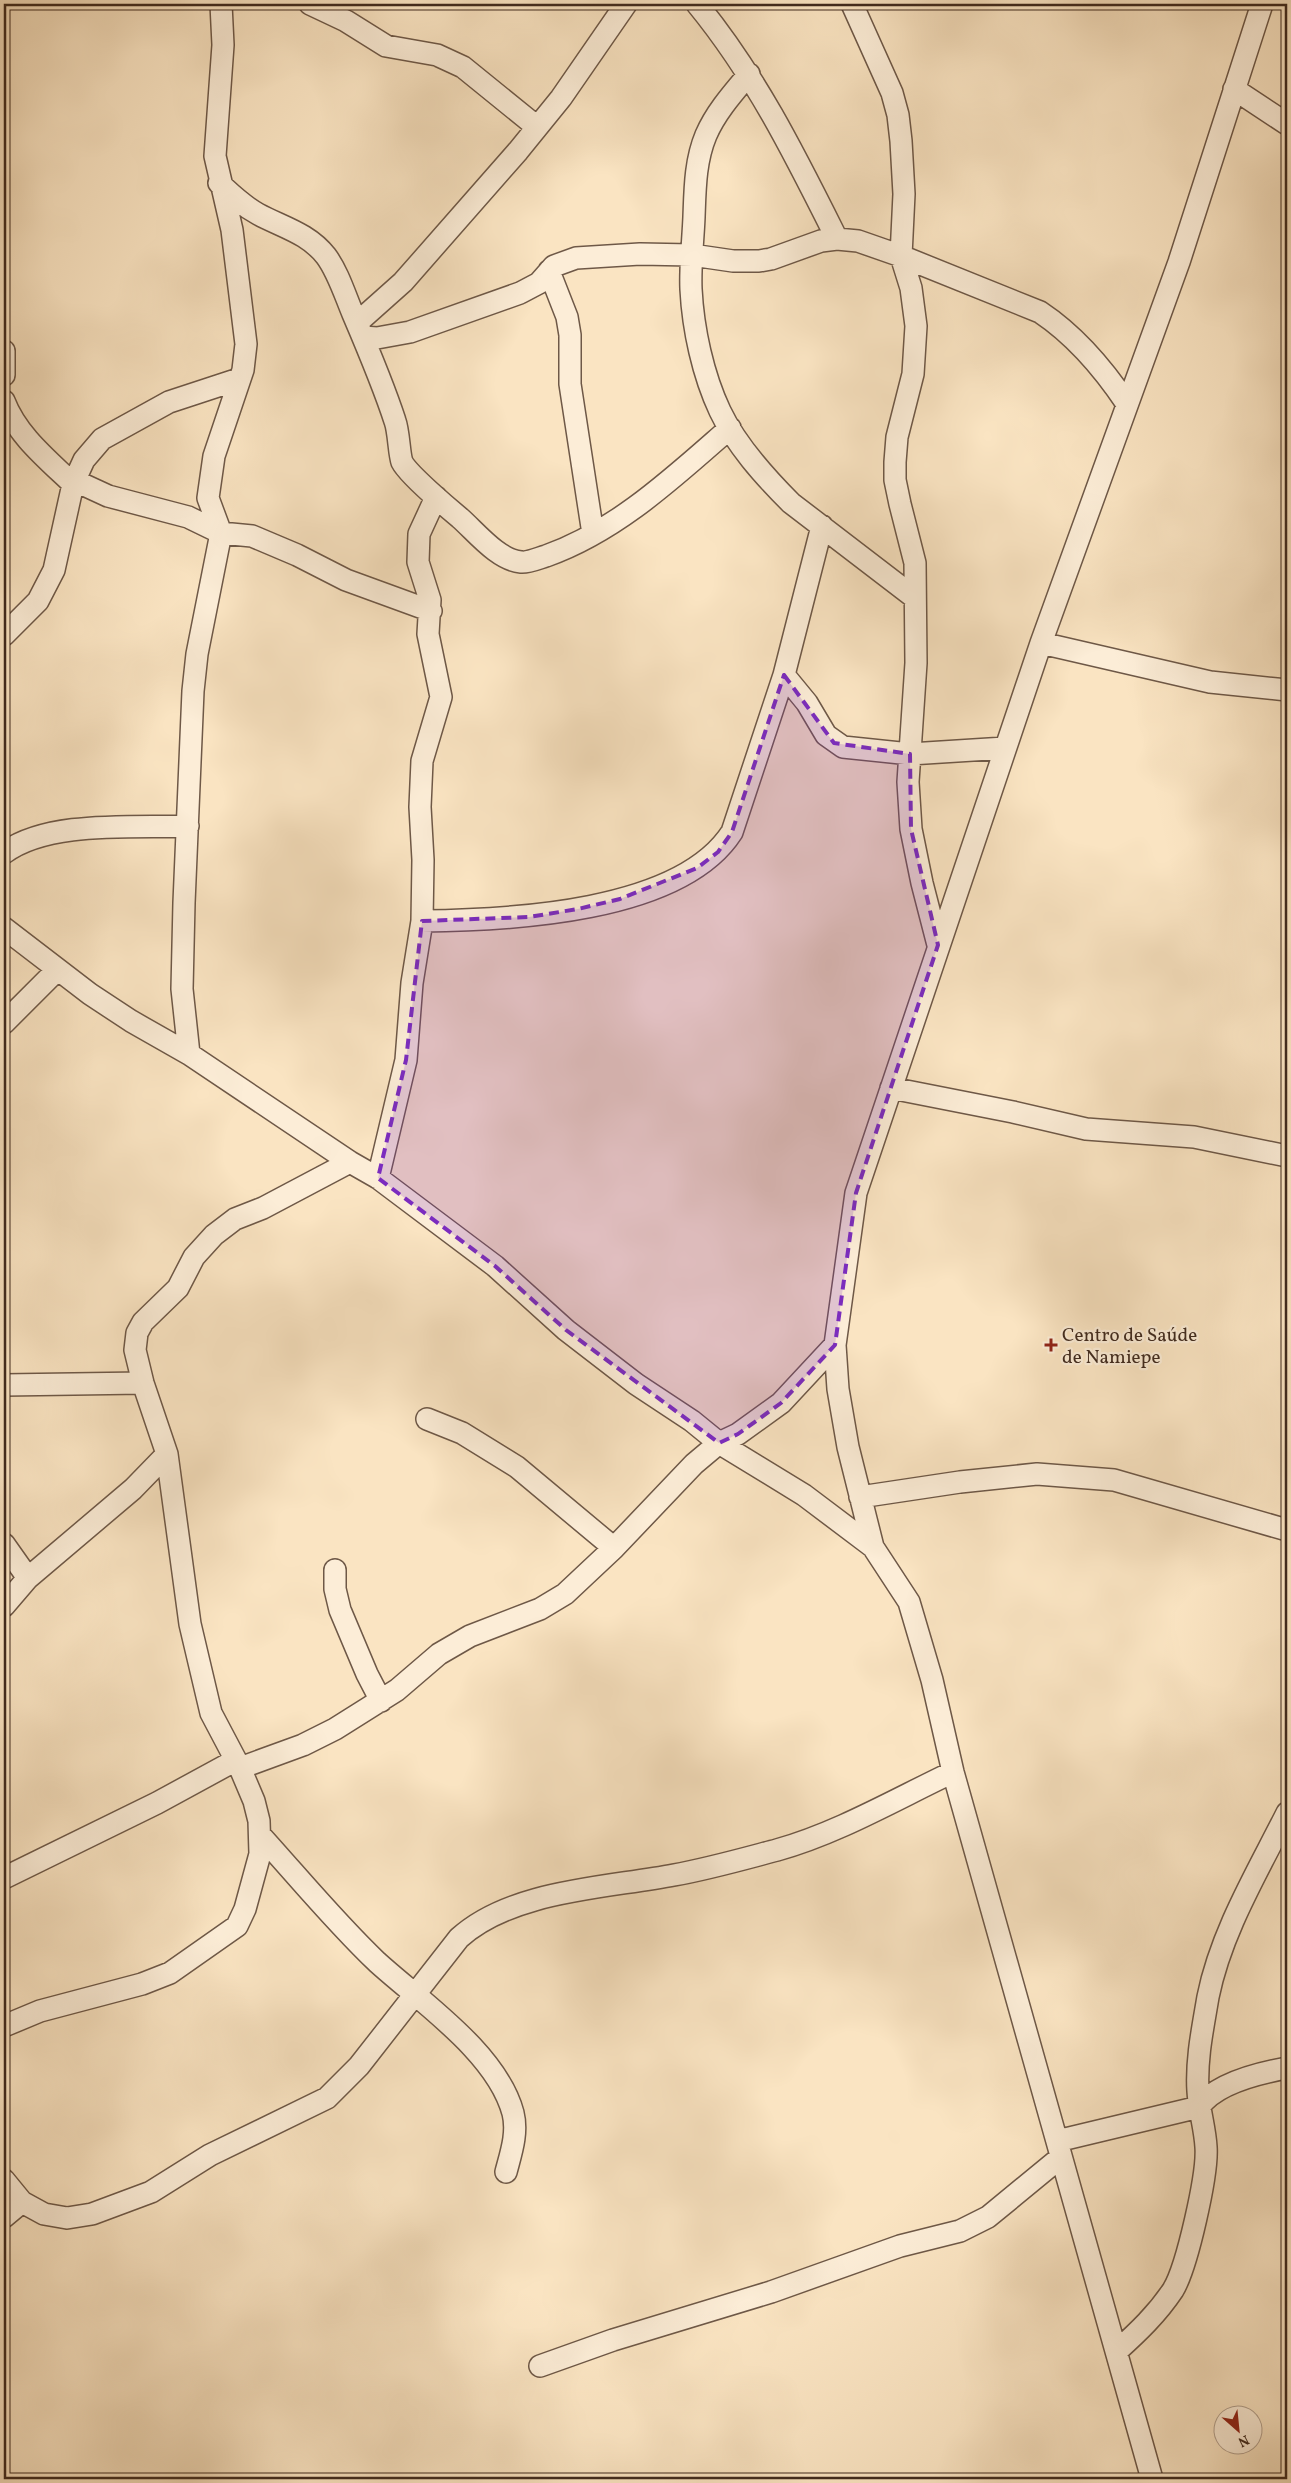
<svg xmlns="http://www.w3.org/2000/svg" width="1291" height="2483" font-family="Vollkorn,serif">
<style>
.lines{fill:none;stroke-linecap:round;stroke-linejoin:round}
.minor-casing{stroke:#6e5847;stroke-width:24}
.minor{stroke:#fcedd7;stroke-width:21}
.marked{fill:#7b2cbf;fill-opacity:0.2;stroke:#7b2cbf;stroke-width:4;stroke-dasharray:10 6;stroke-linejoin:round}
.poi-dot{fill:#8f2418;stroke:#fcedd7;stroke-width:2}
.labels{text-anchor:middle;stroke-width:4.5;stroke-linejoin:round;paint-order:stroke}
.poi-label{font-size:19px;fill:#402a1e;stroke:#fcedd7;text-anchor:start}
</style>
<rect width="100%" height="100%" fill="#fae4c2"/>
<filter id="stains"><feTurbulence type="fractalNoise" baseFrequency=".004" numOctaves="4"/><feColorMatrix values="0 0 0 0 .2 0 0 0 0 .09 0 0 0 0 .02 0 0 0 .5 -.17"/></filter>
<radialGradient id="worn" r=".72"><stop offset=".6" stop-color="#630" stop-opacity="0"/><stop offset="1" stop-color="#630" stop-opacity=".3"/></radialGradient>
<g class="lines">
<!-- minor casing -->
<g class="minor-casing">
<path id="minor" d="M 310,4 L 346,21 L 386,46 L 437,55 L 463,67 L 537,127
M 697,4 C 756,76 795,155 837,239
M 852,4 L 892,93 L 898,115 L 901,141 L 904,194 L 901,256 L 911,288 L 916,326 L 913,374 L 897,437 L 895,462 L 895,480 L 900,504 L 915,563 L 916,663 L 908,782 L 911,829 L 922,883 L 938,945
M 749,74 C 733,93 716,112 706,135 C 695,161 695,190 694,217 C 693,241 690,266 691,289 C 693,329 703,375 720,411 C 736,445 764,476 791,503 L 915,598
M 1234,89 L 1287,124
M 219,183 C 232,195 243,206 258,214 C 282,227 308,233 326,256 C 338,272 345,295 353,314 C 368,349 383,384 395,421 C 399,432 399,454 402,462 C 408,474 448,508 460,518 C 476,532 498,560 521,562 C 528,563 539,558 546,556 C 617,531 675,476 730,428
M 549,271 L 567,317 L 570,335 L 570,384 L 593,534
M 357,323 L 403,282 L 518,151 L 561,98 L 626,4
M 363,337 L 377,338 L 410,332 L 520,293 L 539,283 L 554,266 L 576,258 L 640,254 L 692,255 L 733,261 L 759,261 L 771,259 L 821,241 L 837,239 L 858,241 L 901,256 L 1040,312 C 1076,336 1103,368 1127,404
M 4,351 L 4,375
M 4,401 C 17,435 47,459 73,484 L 82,484 L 108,496 L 188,517 L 221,533 L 252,536 L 297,555 L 346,580 L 431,611
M 4,635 L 38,601 L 54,570 L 73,484 L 84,460 L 102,439 L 169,402 L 239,379
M 1041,643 L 1210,682 L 1287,690
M 784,675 L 807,703 L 826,735 L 843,747 L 910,754 L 1005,748
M 4,853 C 48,820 134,828 188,826
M 422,921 C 509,920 680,913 732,832 L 784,675 L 822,526
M 4,928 L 90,994 L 131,1021 L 189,1054 L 350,1162 L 378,1178 L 495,1266 L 566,1330 L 636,1384 L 692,1421 L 719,1443 L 804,1495 L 873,1547
M 4,1023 L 57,970
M 189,1054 L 182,989 L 184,903 L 193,691 L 197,654 L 221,533 L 208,498 L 214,456 L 243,370 L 246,344 L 232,230 L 215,156 L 223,45 L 221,4
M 891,1088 L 1013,1112 L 1086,1129 L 1194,1137 L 1287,1156
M 378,1178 L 406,1060 L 412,983 L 422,921 L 423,860 L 420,807 L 422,761 L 441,697 L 428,634 L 430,600 L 418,562 L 419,534 L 436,497
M 4,1385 L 143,1383
M 427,1419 L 462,1433 L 517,1467 L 614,1548
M 860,1497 L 960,1482 L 1037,1474 L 1114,1480 L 1287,1530
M 4,1544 L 28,1578
M 335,1570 L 335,1589 L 340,1610 L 367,1674 L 381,1701
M 4,1606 L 28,1578 L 133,1489 L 167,1454
M 240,1768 L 303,1745 L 335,1729 L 397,1690 L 439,1654 L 470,1636 L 540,1609 L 565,1594 L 614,1548 L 694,1464 L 719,1443 L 738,1434 L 781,1403 L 835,1345
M 261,1836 C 299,1878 336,1923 377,1962 C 421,2002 497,2053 513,2113 C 518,2133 511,2153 506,2172
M 4,1878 L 157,1803 L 236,1760
M 4,2026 L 40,2011 L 142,1984 L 170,1973 L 237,1926 L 245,1909 L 260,1854 L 259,1821 L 254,1801 L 240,1768 L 211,1713 L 190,1624 L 167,1454 L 143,1383 L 135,1350 L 137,1333 L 143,1322 L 178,1288 L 194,1257 L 214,1235 L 235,1219 L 263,1208 L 350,1162
M 1057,2141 L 1199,2107 C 1216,2083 1259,2073 1287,2068
M 4,2180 L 22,2202 L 44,2214 L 67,2218 L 92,2214 L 151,2192 L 210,2155 L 327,2098 L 359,2066 L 459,1938 C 512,1890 607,1888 674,1875 C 708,1869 743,1859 777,1850 C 838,1833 896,1799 953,1772
M 4,2217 L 22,2202
M 1117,2351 C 1138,2332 1157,2314 1173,2290 C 1187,2267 1208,2174 1206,2147 C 1205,2128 1199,2110 1198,2091 C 1196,2059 1203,2027 1208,1997 C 1221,1932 1258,1871 1287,1813
M 540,2366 L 613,2340 L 771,2292 L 900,2246 L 960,2231 L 988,2217 L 1061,2157
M 1152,2479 L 953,1772 L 932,1680 L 909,1602 L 873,1547 L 848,1447 L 838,1389 L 835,1345 L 856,1193 L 1041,643 L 1179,262 L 1262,4"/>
</g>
<!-- minor -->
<use href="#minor" class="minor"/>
</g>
<!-- marked area -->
<path class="marked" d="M 784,675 L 834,743 L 910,754 L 911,829 L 938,945 L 856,1193 L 835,1345 L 781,1403 L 738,1434 L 719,1443 L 566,1330 L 495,1266 L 378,1178 L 406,1060 L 422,921 L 529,917 L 578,909 L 620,899 L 697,868 L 718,852 L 732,832 Z"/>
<!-- markers -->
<path class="poi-dot" d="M1048.5 1337.5h5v5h5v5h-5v5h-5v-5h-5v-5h5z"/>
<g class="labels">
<!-- poi labels -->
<g class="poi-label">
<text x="1062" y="1341">Centro de Saúde<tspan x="1062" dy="22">de Namiepe</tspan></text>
</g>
</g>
<!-- margin -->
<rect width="1291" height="2483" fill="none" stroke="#fae4c2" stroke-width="20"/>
<rect x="5" y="5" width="1281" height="2473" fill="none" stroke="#402a1e" stroke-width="2.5"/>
<rect x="10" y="10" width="1271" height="2463" fill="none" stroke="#402a1e"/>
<!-- north arrow -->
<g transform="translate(1238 2430) rotate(153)"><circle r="24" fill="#fcedd7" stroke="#b19f8d"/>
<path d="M0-4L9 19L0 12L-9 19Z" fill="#8f2418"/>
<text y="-8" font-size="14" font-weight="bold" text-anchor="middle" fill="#402a1e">N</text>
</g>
<rect width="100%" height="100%" filter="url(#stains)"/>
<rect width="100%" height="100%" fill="url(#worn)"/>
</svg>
